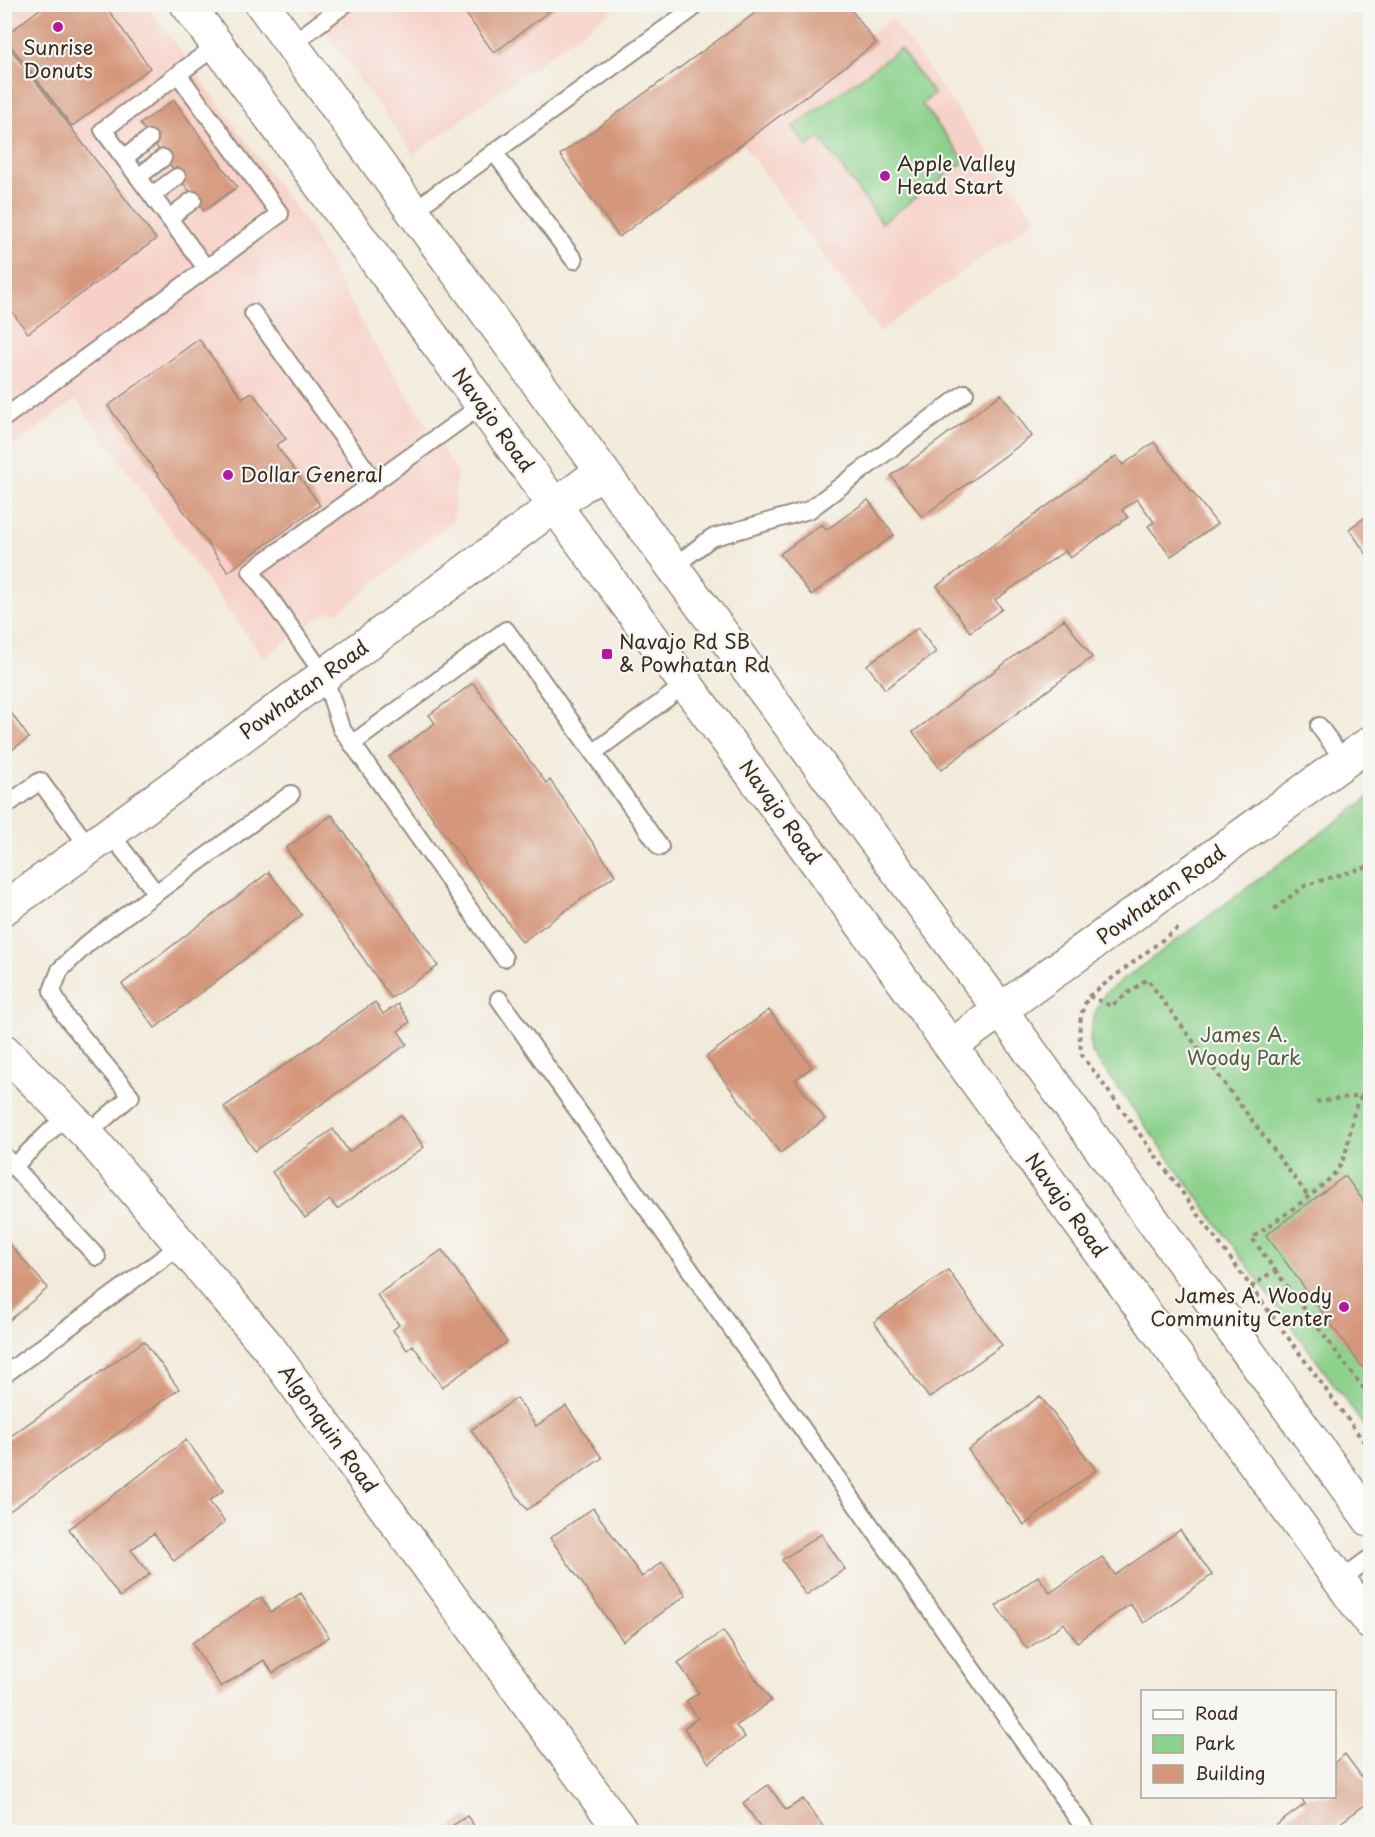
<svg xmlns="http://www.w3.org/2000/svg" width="1375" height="1837" font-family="'Playpen Sans',sans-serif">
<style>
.built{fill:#f7d1c8}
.green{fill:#8cd18c;stroke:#647e55;stroke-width:1.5}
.building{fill:#d5977c}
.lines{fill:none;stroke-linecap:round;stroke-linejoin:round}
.service-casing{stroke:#978a7c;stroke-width:20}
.minor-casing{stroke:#978a7c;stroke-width:36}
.tertiary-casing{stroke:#978a7c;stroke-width:36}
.secondary-casing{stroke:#978a7c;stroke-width:36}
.path{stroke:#978a7c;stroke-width:4;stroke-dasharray:4.5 4.5;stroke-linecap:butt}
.service{stroke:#fff;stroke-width:16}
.minor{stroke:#fff;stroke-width:33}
.tertiary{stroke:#fff;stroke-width:33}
.secondary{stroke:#fff;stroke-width:33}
.poi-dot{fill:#b5179e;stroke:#f6f6f2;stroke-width:2}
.labels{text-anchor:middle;stroke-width:4.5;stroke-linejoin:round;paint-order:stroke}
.poi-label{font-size:20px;fill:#3b2a1e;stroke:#f6f6f2;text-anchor:start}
.street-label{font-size:20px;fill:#3b2a1e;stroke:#f6f6f2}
.park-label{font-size:20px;fill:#535c3f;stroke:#f6f6f2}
</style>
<rect width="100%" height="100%" fill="#f6f6f2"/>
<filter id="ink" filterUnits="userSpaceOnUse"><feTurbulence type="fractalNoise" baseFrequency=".0167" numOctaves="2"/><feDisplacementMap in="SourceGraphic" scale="12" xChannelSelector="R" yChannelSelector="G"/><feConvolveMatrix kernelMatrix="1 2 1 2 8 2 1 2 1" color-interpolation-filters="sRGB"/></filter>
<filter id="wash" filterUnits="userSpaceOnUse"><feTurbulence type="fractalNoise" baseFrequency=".008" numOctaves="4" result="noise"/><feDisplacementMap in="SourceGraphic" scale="24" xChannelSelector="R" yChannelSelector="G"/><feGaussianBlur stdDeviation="1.35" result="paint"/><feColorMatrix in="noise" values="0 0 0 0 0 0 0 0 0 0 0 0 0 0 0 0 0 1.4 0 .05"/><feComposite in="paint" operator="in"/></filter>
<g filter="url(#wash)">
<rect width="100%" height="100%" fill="#f3ebdb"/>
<!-- built -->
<path class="built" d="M 5,5 L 147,5 L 309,228 L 367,332 L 457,471 L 453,520 L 339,612 L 326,612 L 263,658 L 76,400 L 5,452 Z
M 305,5 L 619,5 L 414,154 Z
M 892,18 L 1036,219 L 879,332 L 734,132 Z"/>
<!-- green -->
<path class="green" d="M 900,49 L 934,94 L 922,104 L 965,161 L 882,223 L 820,138 L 807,147 L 793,127 Z
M 1370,797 L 1370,1434 L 1091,1051 C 1088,1027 1094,1013 1105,993 Z"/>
<g id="blocks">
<!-- building -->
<path class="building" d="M 46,4 L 104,4 L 150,68 L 72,126 L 4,37 Z
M 459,4 L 559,4 L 494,53 Z
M 754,4 L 847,4 L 876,43 L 619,237 L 560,155 L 759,10 Z
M 4,40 L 156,239 L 28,333 L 10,309 L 4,313 Z
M 174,100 L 237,187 L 204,211 L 140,124 Z
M 199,339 L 242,398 L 252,392 L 286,439 L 276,445 L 320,505 L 228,572 L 108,406 Z
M 1001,394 L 1032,436 L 922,517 L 891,476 Z
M 1154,442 L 1217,524 L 1171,556 L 1148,526 L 1154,522 L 1137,499 L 1122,510 L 1128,517 L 1070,558 L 1065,551 L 995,600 L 1002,609 L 970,632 L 937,586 L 1116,456 L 1123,465 Z
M 868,500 L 894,535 L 811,595 L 780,554 L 822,524 L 826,530 Z
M 1370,514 L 1370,559 L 1349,529 Z
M 1064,619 L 1092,657 L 941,770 L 913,732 Z
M 918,628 L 936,652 L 885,689 L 867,665 Z
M 473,683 L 546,783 L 550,780 L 615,875 L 522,942 L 389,757 L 435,723 L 429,715 Z
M 4,703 L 29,738 L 4,755 Z
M 332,815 L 438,966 L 391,998 L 286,848 Z
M 269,872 L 302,915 L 155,1028 L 122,984 Z
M 375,1002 L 383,1014 L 398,1004 L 410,1022 L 398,1031 L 407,1044 L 255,1151 L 224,1107 Z
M 769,1010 L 812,1067 L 795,1080 L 825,1119 L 780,1153 L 706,1057 Z
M 401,1115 L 424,1147 L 337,1209 L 330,1200 L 305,1218 L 272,1172 L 333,1129 L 349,1152 Z
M 1345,1176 L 1370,1210 L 1370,1378 L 1266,1235 Z
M 4,1238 L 48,1288 L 5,1324 L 4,1323 Z
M 442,1250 L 507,1342 L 442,1387 L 413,1345 L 407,1350 L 393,1330 L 399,1325 L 377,1295 Z
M 948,1270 L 1002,1345 L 929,1398 L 874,1322 Z
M 144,1341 L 179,1389 L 4,1515 L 4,1441 Z
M 1040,1396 L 1096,1470 L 1024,1525 L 968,1450 Z
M 517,1398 L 536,1426 L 566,1406 L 602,1458 L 527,1510 L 471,1430 Z
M 186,1440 L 224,1490 L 209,1501 L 225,1522 L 174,1561 L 154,1533 L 131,1550 L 150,1574 L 120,1597 L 69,1529 Z
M 593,1508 L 642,1577 L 662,1562 L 686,1595 L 623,1641 L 550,1538 Z
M 1180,1530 L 1212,1575 L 1144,1623 L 1130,1604 L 1077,1642 L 1064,1623 L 1027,1649 L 996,1606 L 1038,1576 L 1050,1593 L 1102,1557 L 1115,1575 Z
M 821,1534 L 845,1569 L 806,1595 L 782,1560 Z
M 301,1593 L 329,1637 L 273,1673 L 264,1660 L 221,1687 L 192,1643 L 261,1597 L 271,1612 Z
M 723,1631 L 771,1701 L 736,1726 L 745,1737 L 709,1763 L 684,1728 L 698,1718 L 686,1701 L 699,1693 L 678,1663 Z
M 1345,1754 L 1370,1788 L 1370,1801 L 1332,1829 L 1335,1832 L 1278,1832 L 1274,1827 L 1305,1804 L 1299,1796 L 1334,1796 L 1334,1763 Z
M 768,1785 L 786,1810 L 803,1799 L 827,1832 L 764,1832 L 743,1803 Z
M 467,1816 L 479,1832 L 443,1832 Z"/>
</g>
</g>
<g filter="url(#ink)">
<use href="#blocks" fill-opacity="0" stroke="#978a7c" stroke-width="1.5"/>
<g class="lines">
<!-- service casing -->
<g class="service-casing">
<path id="service" d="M 292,44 L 345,4
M 494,152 L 574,260
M 124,158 L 149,139
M 138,177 L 163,158
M 152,195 L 177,177
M 413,211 L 691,10
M 169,218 L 193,200
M 206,268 L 103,130 L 217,45
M 253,313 L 375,482
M 482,405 L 251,571 L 324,675 L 341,728 L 504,958
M 4,418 L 280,214 L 178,74
M 673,567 L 711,538 L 809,510 L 965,393
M 1319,726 L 1345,762
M 352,744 L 506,630 L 660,847
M 593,753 L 686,684
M 4,807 L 40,781 L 89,847
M 156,893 L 291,794
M 499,999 L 1087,1832
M 87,1134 L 131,1096 L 65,1016 L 52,991 L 60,970 L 88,943 L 156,893 L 110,833
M 4,1156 L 97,1257
M 14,1166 L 68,1114
M 4,1375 L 181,1245
M 1340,1580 L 1370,1558"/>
</g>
<!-- minor casing -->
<g class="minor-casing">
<path id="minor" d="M 4,908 L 110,833 L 602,471
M 4,1051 L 87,1134 L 269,1348 L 622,1832"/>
</g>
<!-- tertiary casing -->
<g class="tertiary-casing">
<path id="tertiary" d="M 951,1046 L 1370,743"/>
</g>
<!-- secondary casing -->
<g class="secondary-casing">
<path id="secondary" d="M 187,4 L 429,332 L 555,506 L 818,864 L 1370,1622
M 262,4 L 602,471 L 1001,1011 L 1370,1520"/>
</g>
<!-- path -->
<path class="path" d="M 1274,909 L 1306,885 L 1370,866
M 1178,928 L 1089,996 C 1078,1015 1078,1035 1082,1055 L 1370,1450
M 1089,996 L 1111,1006 L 1147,979 L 1308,1196
M 1316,1102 L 1363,1095
M 1275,1270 L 1370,1397
M 1251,1287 L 1275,1270 L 1252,1238 C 1274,1221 1331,1186 1342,1162 C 1350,1144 1350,1122 1357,1103 L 1360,1098 L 1370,1094"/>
<!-- service -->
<use href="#service" class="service"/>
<!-- minor -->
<use href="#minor" class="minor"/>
<!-- tertiary -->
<use href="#tertiary" class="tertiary"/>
<!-- secondary -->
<use href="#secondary" class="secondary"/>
</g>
</g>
<!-- markers -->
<g class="poi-dot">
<circle cx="58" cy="27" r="6"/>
<circle cx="885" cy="176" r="6"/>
<circle cx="228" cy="475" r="6"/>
<rect x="601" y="648" width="12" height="12" rx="3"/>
<circle cx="1344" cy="1307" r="6"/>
</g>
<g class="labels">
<!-- poi labels -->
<g class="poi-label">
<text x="58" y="55" text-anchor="middle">Sunrise<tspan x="58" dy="23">Donuts</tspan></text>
<text x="897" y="171">Apple Valley<tspan x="897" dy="23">Head Start</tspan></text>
<text x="240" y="482">Dollar General</text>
<text x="619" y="649">Navajo Rd SB<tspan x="619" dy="23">&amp; Powhatan Rd</tspan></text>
<text x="1332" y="1303" text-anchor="end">James A. Woody<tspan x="1332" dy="23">Community Center</tspan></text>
</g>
<!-- street labels -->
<g class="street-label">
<text transform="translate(493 420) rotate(54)" y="7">Navajo Road</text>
<text transform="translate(304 690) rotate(-36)" y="7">Powhatan Road</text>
<text transform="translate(780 812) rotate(54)" y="7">Navajo Road</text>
<text transform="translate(1161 895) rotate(-36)" y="7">Powhatan Road</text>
<text transform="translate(1066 1205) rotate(54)" y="7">Navajo Road</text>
<text transform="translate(328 1429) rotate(54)" y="7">Algonquin Road</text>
</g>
<!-- park labels -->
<g class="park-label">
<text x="1244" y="1042">James A.<tspan x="1244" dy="23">Woody Park</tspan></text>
</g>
</g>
<!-- margin -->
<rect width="1375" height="1837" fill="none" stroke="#f6f6f2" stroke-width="24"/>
<!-- legend -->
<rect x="1141" y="1690" width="195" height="108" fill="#f6f6f2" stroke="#aba49d" stroke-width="1.5"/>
<rect x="1153" y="1710" width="30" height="9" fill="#ffffff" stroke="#aba49d" stroke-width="1.5"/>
<text x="1195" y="1720" font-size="18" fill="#3b2a1e">Road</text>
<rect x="1153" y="1735" width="30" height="18" fill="#8cd18c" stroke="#aba49d" stroke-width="1.5"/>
<text x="1195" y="1750" font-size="18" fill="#3b2a1e">Park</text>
<rect x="1153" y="1765" width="30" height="18" fill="#d5977c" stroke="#aba49d" stroke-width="1.5"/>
<text x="1195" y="1780" font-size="18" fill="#3b2a1e">Building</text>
</svg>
